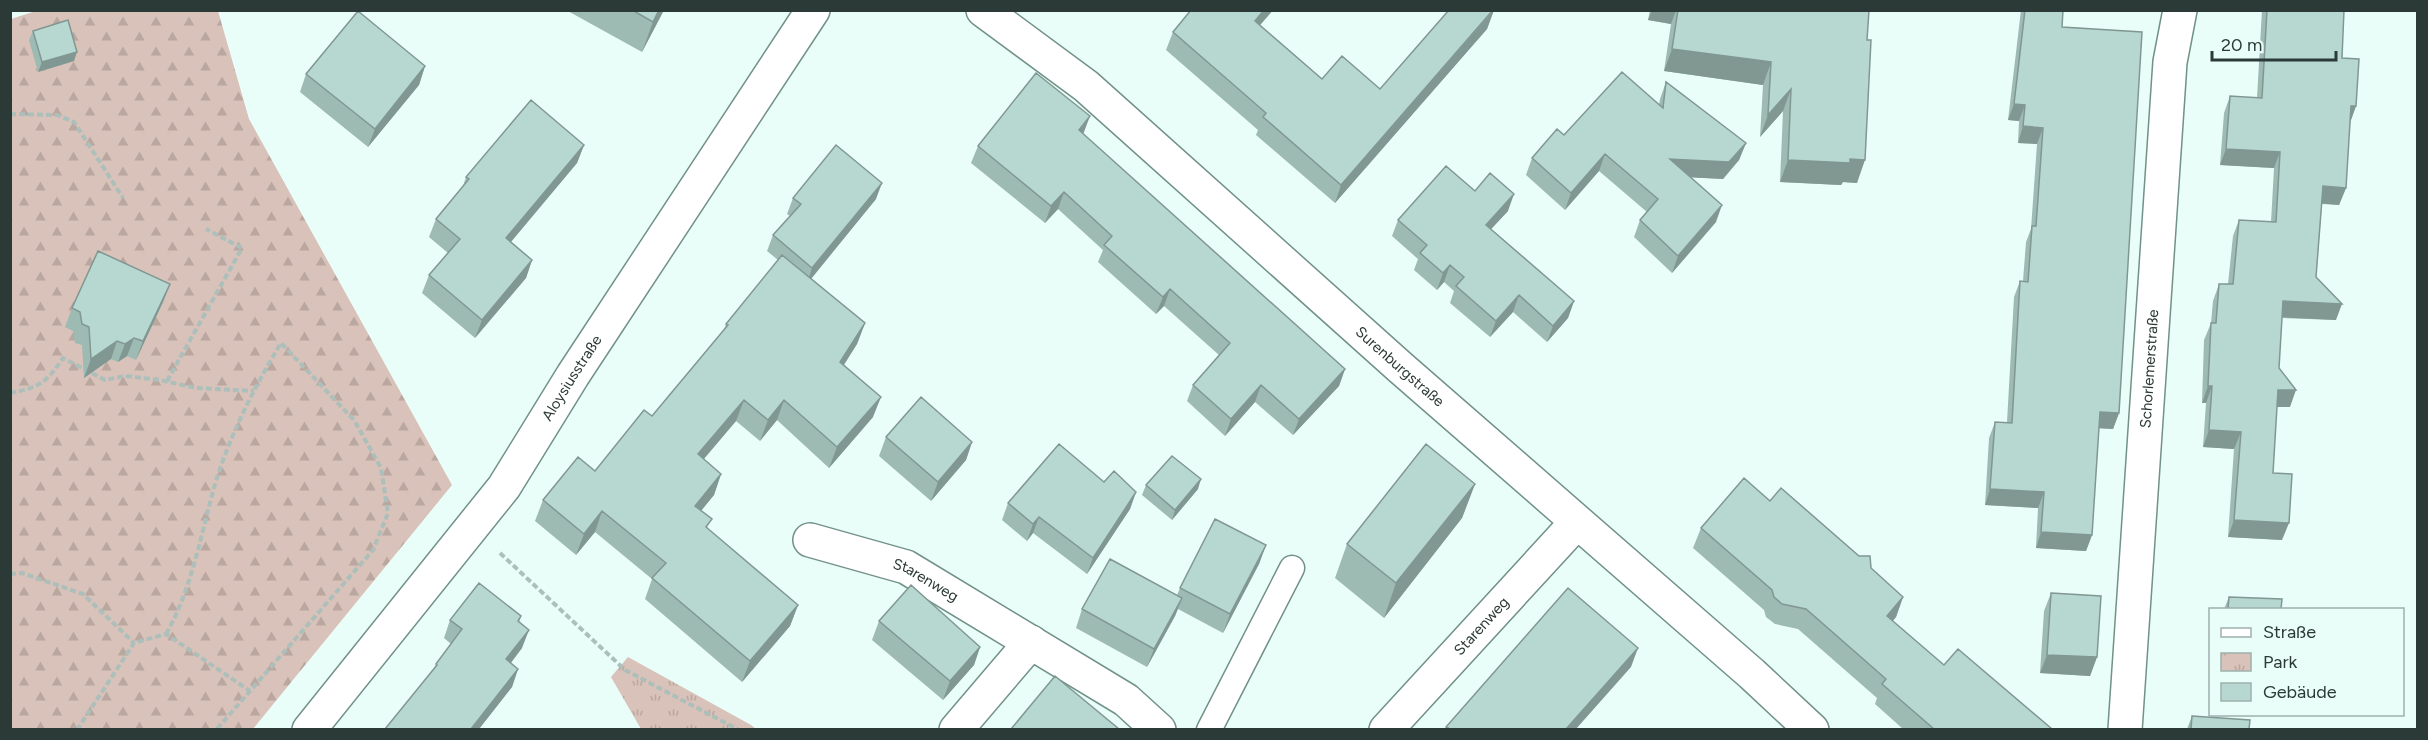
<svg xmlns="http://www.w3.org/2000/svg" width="2428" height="740" font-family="Figtree,sans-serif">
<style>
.forest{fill:url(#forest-firs)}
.park{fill:url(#park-tufts)}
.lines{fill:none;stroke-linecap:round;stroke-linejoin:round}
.service-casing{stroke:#719189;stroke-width:27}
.minor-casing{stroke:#719189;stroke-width:36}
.tertiary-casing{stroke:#719189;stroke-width:36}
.path{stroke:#adbfba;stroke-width:4;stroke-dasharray:6 3;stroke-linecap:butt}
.service{stroke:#fff;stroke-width:24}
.minor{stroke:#fff;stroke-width:33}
.tertiary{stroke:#fff;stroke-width:33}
.wall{fill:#9dbab3}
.shaded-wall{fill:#809792}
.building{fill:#b7d8d0;stroke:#809792;stroke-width:1.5}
.labels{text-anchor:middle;stroke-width:6;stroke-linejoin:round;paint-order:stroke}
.street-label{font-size:15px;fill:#2c3a37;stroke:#eafef9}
</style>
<defs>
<pattern id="forest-firs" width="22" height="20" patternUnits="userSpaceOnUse" patternTransform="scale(1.5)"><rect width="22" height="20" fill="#d8c2b9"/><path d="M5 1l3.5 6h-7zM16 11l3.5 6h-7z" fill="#baa7a0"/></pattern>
<pattern id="park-tufts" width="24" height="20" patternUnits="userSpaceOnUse" patternTransform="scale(1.5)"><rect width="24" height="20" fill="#d8c2b9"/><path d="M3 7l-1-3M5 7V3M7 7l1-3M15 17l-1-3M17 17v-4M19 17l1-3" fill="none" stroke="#baa7a0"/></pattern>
</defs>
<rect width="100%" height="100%" fill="#eafef9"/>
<!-- forest -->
<path class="forest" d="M 39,10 L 218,11 L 249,119 L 452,485 L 253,729 L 11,730 L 11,19 Z"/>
<!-- park -->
<path class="park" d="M 628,657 L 751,725 L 756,729 L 641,729 L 611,677 Z"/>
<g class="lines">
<!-- service casing -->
<g class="service-casing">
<path id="service" d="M 1209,730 L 1292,568"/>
</g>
<!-- minor casing -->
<g class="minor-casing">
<g id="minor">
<path id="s1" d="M 810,540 L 906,567 L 1126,700 L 1159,730"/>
<path id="s2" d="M 309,730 L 504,487 L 573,375 L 813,10"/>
<path d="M 956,730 L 1031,642"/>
<path id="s3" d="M 1386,730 L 1577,522"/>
<path id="s4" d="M 2125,730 L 2170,62 L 2180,10"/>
</g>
</g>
<!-- tertiary casing -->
<g class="tertiary-casing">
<g id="tertiary">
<path id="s5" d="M 983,10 L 1086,86 L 1401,368 L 1752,674 L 1812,730"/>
</g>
</g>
<!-- path -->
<path class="path" d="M 10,114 L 57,115 L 74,122 L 123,198
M 167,381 L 242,248 L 206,229
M 10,393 C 40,387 46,383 63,358 L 105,380 L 125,376 L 160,380 L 196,388 L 254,391
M 500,553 L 625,670 L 739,730
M 10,574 L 22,573 L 83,594 L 134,643
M 166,634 C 193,587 201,532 216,481 C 231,433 255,386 281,343 L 354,420 L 381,468 L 388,513 L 373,550 L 216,730
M 77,730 L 134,643 L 166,634 L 250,691"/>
<!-- service -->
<use href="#service" class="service"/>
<!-- minor -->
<use href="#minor" class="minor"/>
<!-- tertiary -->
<use href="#tertiary" class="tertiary"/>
</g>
<!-- wall -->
<path class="wall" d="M 566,10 L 664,10 L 642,52 Z
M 1191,10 L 1273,10 L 1260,25 L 1322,79 L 1380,89 L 1494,10 L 1487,29 L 1335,203 L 1256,135 L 1258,130 L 1166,50 L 1173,32 Z
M 1650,10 L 1869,10 L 1857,183 L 1843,182 L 1841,185 L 1780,182 L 1783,111 L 1760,137 L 1763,85 L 1664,71 L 1671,24 L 1648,20 Z
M 2021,10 L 2063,10 L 2062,27 L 2119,413 L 2113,429 L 2099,428 L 2092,535 L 2086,551 L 2036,548 L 2038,508 L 1985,505 L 1989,438 L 1995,422 L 2007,422 L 2014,297 L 2020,281 L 2023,281 L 2026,242 L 2031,229 L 2037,144 L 2018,143 L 2019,121 L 2008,120 Z
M 2262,10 L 2344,10 L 2342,58 L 2356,106 L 2350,122 L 2346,188 L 2339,205 L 2322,204 L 2316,277 L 2336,320 L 2282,318 L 2279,368 L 2290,407 L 2277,407 L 2273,473 L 2282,540 L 2228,537 L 2234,449 L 2203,447 L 2206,403 L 2202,403 L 2204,340 L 2211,323 L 2213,301 L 2219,284 L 2228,284 L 2233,236 L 2239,220 L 2271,222 L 2274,168 L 2220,165 L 2224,113 L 2230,96 L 2257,98 Z
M 33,31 L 74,61 L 38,72 L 29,40 Z
M 425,66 L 419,85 L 368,147 L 300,92 L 306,74 Z
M 1666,82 L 1746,143 L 1739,160 L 1723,179 L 1691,177 L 1716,222 L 1672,273 L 1634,237 L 1640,220 L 1647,212 L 1599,171 L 1565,210 L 1526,175 L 1532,158 L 1564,135 L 1659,105 L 1660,99 Z
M 1084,132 L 1083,134 L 1345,369 L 1339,386 L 1293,435 L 1255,402 L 1225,436 L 1187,401 L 1193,385 L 1219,355 L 1164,306 L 1156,314 L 1098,262 L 1103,250 L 1058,209 L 1045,223 L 971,163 L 978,146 Z
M 584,145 L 577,163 L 511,242 L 532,260 L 526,278 L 475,338 L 422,293 L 429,275 L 448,253 L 429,237 L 436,219 L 463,186 L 466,177 Z
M 1475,191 L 1508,211 L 1491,229 L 1574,301 L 1568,318 L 1547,342 L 1513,312 L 1490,337 L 1450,303 L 1454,291 L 1444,282 L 1437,290 L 1414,270 L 1418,259 L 1392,236 L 1398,220 Z
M 793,198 L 876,199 L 811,278 L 865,323 L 857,344 L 844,365 L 873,417 L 829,468 L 777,420 L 760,441 L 736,421 L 704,459 L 721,474 L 714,495 L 701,510 L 708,529 L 798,605 L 790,626 L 742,682 L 645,599 L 652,579 L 595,532 L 576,555 L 535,521 L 543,500 L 595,471 L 652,416 L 724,330 L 726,324 L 778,260 L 767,251 L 773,235 L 790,216 L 787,214 Z
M 170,284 L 163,302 L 136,360 L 127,356 L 118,362 L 111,359 L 84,378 L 82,345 L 75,343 L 73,331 L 65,327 L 72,308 Z
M 886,437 L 972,442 L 966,460 L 931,501 L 879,456 Z
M 1104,482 L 1136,492 L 1130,509 L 1087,574 L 1033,533 L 1027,541 L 1002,520 L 1008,503 Z
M 1475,484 L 1462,518 L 1384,618 L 1335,578 L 1347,544 Z
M 1146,485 L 1198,489 L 1172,520 L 1142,495 Z
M 1770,501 L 1871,568 L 1903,597 L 1896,617 L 1893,621 L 1944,665 L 2052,729 L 1903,729 L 1875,704 L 1877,698 L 1798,629 L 1775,624 L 1766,617 L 1764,610 L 1693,548 L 1701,528 Z
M 1266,545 L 1259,564 L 1223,633 L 1178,609 L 1175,616 L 1147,667 L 1076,628 L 1082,609 L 1177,595 L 1180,588 Z
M 2051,593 L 2097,657 L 2090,676 L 2040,673 L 2044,611 Z
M 2229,597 L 2281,609 L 2224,609 Z
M 521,616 L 519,622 L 522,648 L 511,663 L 518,669 L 512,687 L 479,729 L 385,729 L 434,669 L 436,664 L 451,644 L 444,638 L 450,620 Z
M 879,621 L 980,647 L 974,665 L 943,700 L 872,640 Z
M 2192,716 L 2249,729 L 2187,729 Z"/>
<!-- shaded-wall -->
<path class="shaded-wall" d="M 659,10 L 664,10 L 642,52 L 653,22 Z
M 1264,10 L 1273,10 L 1248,39 L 1255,21 Z
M 1494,10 L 1487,29 L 1335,203 L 1341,185 Z
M 1652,10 L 1676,10 L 1671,24 L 1648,20 Z
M 1672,49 L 1771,62 L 1763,85 L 1664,71 Z
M 77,52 L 74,61 L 38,72 L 42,62 Z
M 425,66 L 419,85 L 368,147 L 375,129 Z
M 1791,89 L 1783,111 L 1760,137 L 1768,115 Z
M 2014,104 L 2025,105 L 2019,121 L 2008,120 Z
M 2351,106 L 2356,106 L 2350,123 Z
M 1090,116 L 1084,132 L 1073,147 L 1079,130 Z
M 2023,126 L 2043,128 L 2037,144 L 2018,143 Z
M 1746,143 L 1739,160 L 1723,179 L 1663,176 L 1670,159 Z
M 584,145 L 577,163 L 499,256 L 506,238 Z
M 2226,149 L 2280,152 L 2274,168 L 2220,165 Z
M 1605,154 L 1599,171 L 1565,210 L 1571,193 Z
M 1850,159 L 1865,160 L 1857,183 L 1843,182 L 1841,185 L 1780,182 L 1788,160 Z
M 882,183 L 876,199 L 807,284 L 812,268 Z
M 2323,186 L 2346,188 L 2339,205 L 2317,203 Z
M 1064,192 L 1058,209 L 1045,223 L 1051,206 Z
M 1514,194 L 1508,211 L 1480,241 L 1486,225 Z
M 1722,205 L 1716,222 L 1672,273 L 1678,256 Z
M 532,260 L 526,278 L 475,338 L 482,320 Z
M 1450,265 L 1444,282 L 1437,290 L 1443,273 Z
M 170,284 L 163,302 L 136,360 L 143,341 Z
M 1170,289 L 1164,306 L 1156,314 L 1163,297 Z
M 1519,295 L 1513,312 L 1490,337 L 1496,321 Z
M 1574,301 L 1568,318 L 1547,342 L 1553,326 Z
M 2283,301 L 2342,304 L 2336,320 L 2277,317 Z
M 865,323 L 857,344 L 832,383 L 840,362 Z
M 134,338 L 127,356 L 118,362 L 125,344 Z
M 117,341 L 111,359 L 84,378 L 91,359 Z
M 1345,369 L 1339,386 L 1293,435 L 1299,419 Z
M 1261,385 L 1255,402 L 1225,436 L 1231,419 Z
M 2208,386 L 2212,386 L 2206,403 L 2202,403 Z
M 2278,390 L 2296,390 L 2290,407 L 2272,407 Z
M 881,397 L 873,417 L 829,468 L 837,447 Z
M 744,400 L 736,421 L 690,475 L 698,454 Z
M 784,400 L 777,420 L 760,441 L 768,420 Z
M 2100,412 L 2119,413 L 2113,429 L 2094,428 Z
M 2209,430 L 2241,432 L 2234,449 L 2203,447 Z
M 972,442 L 966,460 L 931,501 L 938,482 Z
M 721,474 L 714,495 L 688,527 L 695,506 Z
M 1201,479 L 1198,489 L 1172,520 L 1175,510 Z
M 1475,484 L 1462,518 L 1384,618 L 1396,583 Z
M 1990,489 L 2044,492 L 2038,508 L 1985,505 Z
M 1136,492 L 1130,509 L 1087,574 L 1093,558 Z
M 602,511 L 595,532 L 576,555 L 584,534 Z
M 1039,517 L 1033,533 L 1027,541 L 1033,524 Z
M 2234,520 L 2289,523 L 2282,540 L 2228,537 Z
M 2041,532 L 2092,535 L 2086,551 L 2036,548 Z
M 1266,545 L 1259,564 L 1223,633 L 1230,614 Z
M 1903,597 L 1896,617 L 1879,636 L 1887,616 Z
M 1182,598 L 1175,616 L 1147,667 L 1154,649 Z
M 798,605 L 790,626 L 742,682 L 750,661 Z
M 529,630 L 522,648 L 499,678 L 506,659 Z
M 980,647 L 974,665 L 943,700 L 950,681 Z
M 1638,648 L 1631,667 L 1576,729 L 1566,729 Z
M 2047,655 L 2097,657 L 2090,676 L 2040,673 Z
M 518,669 L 512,687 L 479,729 L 471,729 Z"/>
<!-- building -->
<path class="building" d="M 632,10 L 659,10 L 653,22 Z
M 1191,10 L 1264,10 L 1255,21 L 1322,79 L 1342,56 L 1380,89 L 1449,10 L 1493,10 L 1341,185 L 1263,117 L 1266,113 L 1173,32 Z
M 1678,10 L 1869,10 L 1867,40 L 1871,40 L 1865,160 L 1850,159 L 1850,163 L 1788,160 L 1791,89 L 1768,115 L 1771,62 L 1672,49 Z
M 2025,10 L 2063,10 L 2062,27 L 2142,32 L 2119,413 L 2100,412 L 2092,535 L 2041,532 L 2044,492 L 1990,489 L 1995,422 L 2012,423 L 2020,281 L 2028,282 L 2032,226 L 2036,226 L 2043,128 L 2023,126 L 2025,105 L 2014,104 Z
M 2267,10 L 2344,10 L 2342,58 L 2359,59 L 2356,106 L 2351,106 L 2346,188 L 2323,186 L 2316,277 L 2342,304 L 2283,301 L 2279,368 L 2296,390 L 2278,390 L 2273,473 L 2292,474 L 2289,523 L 2234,520 L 2241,432 L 2209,430 L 2212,386 L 2208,386 L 2211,323 L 2216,323 L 2219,284 L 2233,284 L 2239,220 L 2276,222 L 2280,152 L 2226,149 L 2230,96 L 2262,98 Z
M 358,11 L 425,66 L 375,129 L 306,74 Z
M 68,20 L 77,52 L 42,62 L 33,31 Z
M 1622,72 L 1663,108 L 1666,82 L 1746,143 L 1729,162 L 1670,159 L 1722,205 L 1678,256 L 1640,220 L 1658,199 L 1605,154 L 1571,193 L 1532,158 L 1557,129 L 1564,135 Z
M 1036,73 L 1090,116 L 1079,130 L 1345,369 L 1299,419 L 1261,385 L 1231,419 L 1193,385 L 1230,343 L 1170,289 L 1163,297 L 1104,245 L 1112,236 L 1064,192 L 1051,206 L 978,146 Z
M 531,100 L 584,145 L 506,238 L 532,260 L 482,320 L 429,275 L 460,239 L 436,219 L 469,179 L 466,177 Z
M 836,145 L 882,183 L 812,268 L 773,235 L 801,204 L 793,198 Z
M 1446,166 L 1475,191 L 1490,173 L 1514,194 L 1486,225 L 1574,301 L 1553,326 L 1519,295 L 1496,321 L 1456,286 L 1464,277 L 1450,265 L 1443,273 L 1420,253 L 1427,245 L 1398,220 Z
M 98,251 L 170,284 L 143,341 L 134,338 L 125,344 L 117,341 L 91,359 L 89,327 L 82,324 L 80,312 L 72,308 Z
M 782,255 L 865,323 L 840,362 L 881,397 L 837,447 L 784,400 L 768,420 L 744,400 L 698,454 L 721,474 L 695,506 L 712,519 L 706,527 L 798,605 L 750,661 L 652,578 L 666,563 L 602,511 L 584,534 L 543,500 L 578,457 L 595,471 L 644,410 L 652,416 L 728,325 L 726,324 Z
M 921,397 L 972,442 L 938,482 L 886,437 Z
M 1059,444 L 1104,482 L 1114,471 L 1136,492 L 1093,558 L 1039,517 L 1033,524 L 1008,503 Z
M 1426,444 L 1475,484 L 1396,583 L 1347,544 Z
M 1172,456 L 1201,479 L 1175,510 L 1146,485 Z
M 1744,478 L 1770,501 L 1781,488 L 1859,556 L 1870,556 L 1871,568 L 1903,597 L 1887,616 L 1944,665 L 1958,649 L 2052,729 L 1934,729 L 1882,684 L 1886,679 L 1806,609 L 1782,604 L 1774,597 L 1772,590 L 1701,528 Z
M 1215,519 L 1266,545 L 1230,614 L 1180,588 Z
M 1110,559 L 1182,598 L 1154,649 L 1082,609 Z
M 479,583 L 521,616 L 518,621 L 529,630 L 506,659 L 518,669 L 471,729 L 385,729 L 437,665 L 436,664 L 462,629 L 450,620 Z
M 911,585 L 980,647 L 950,681 L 879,621 Z
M 1568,588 L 1638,648 L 1566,729 L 1450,729 L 1446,727 Z
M 2051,593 L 2101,596 L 2097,657 L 2047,655 Z
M 2229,597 L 2282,599 L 2281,609 L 2228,609 Z
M 1055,676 L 1119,729 L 1011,729 Z
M 2192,716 L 2250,720 L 2249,729 L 2191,729 Z"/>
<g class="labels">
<!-- street labels -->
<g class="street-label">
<text dy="5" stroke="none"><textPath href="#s5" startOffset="549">Surenburgstraße</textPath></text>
<text dy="5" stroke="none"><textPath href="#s4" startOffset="362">Schorlemerstraße</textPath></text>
<text dy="5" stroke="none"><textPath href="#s2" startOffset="440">Aloysiusstraße</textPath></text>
<text dy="5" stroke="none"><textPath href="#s1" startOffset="123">Starenweg</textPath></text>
<text dy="5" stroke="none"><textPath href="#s3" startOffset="141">Starenweg</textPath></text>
</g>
</g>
<!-- border -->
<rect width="2428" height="740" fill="none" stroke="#2c3a37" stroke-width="24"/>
<!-- legend -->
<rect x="2209" y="608" width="195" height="108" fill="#eafef9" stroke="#9eb0ab" stroke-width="1.5"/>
<rect x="2221" y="628" width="30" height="9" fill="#ffffff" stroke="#9eb0ab" stroke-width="1.5"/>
<text x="2263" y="638" font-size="18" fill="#2c3a37">Straße</text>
<rect x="2221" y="653" width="30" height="18" fill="url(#park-tufts)" stroke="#9eb0ab" stroke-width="1.5"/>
<text x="2263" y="668" font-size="18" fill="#2c3a37">Park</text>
<rect x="2221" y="683" width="30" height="18" fill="#b7d8d0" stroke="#9eb0ab" stroke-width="1.5"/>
<text x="2263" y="698" font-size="18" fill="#2c3a37">Gebäude</text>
<!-- scale -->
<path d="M2212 51v9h124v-9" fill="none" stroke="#2c3a37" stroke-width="3"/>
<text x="2221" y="51" font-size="18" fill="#2c3a37" stroke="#eafef9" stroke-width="4.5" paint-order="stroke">20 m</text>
</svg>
